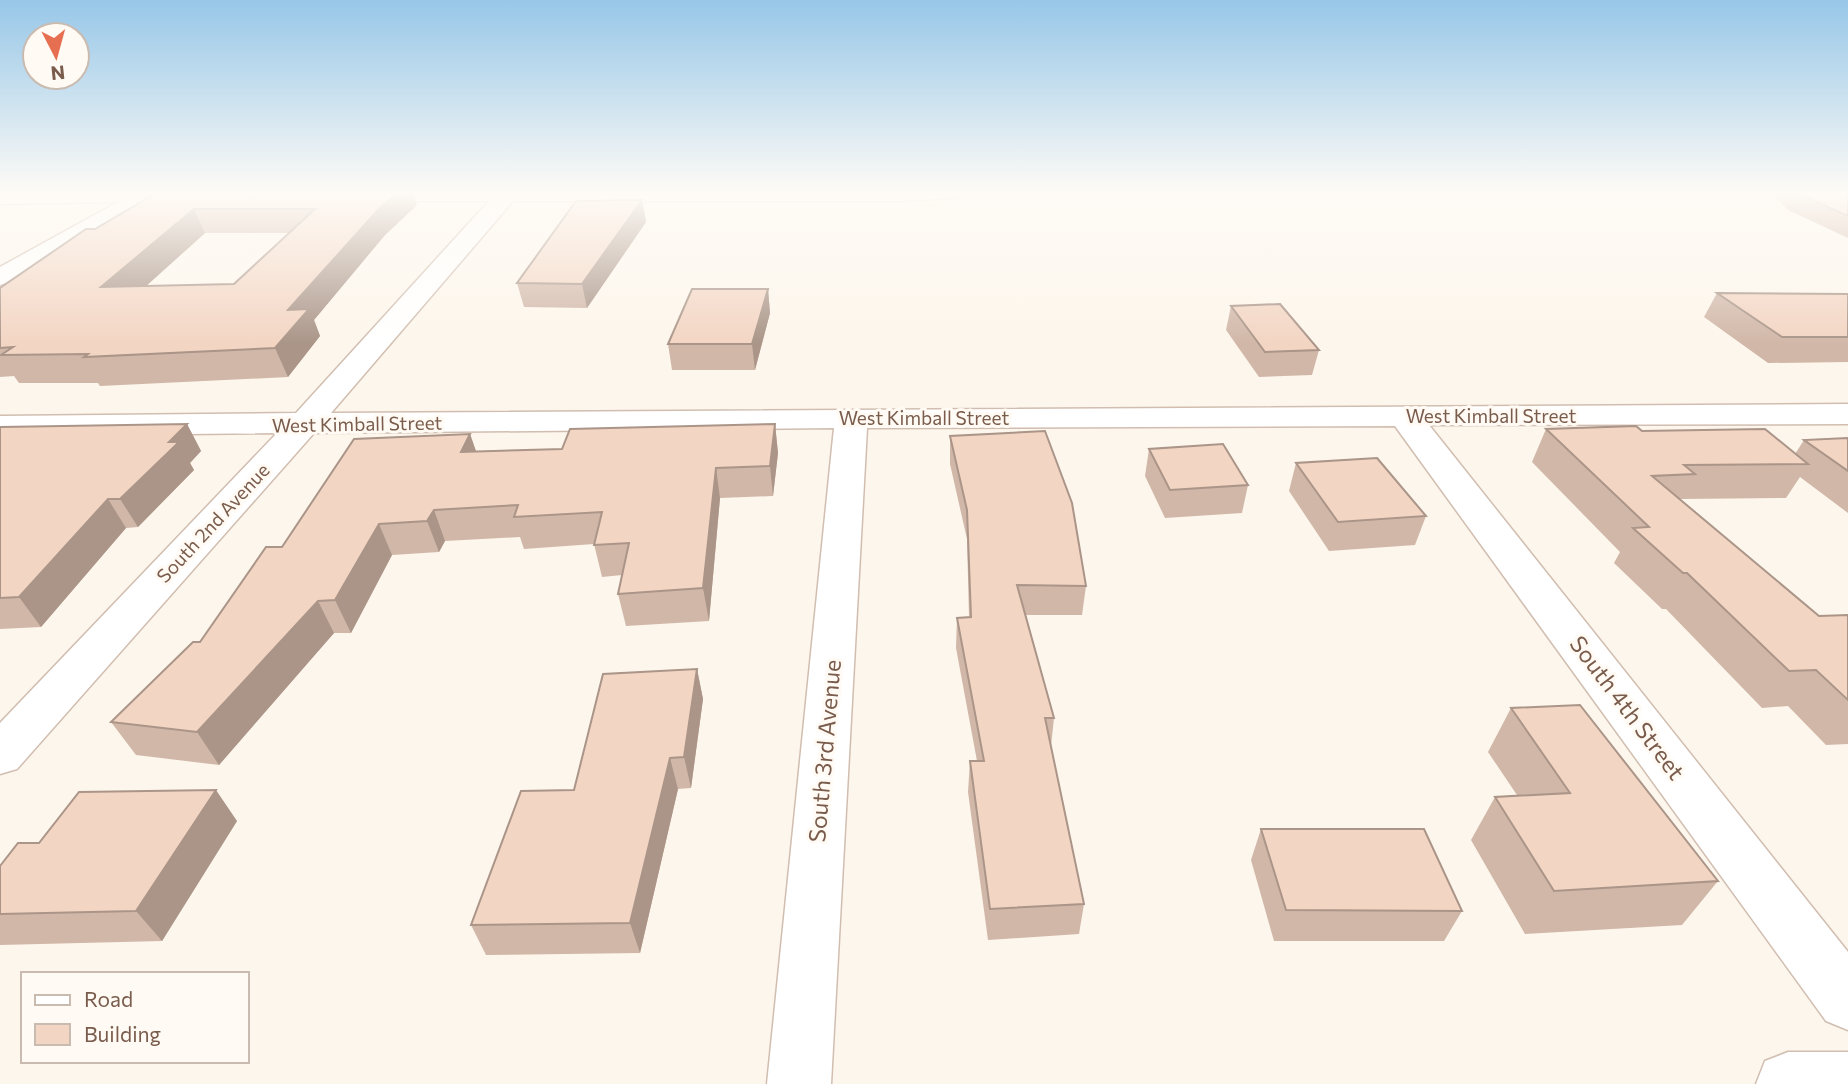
<svg xmlns="http://www.w3.org/2000/svg" width="1848" height="1084" font-family="Commissioner,sans-serif">
<style>
.lines{fill:none;stroke-linecap:round;stroke-linejoin:round}
.minor-casing{stroke:#d1beb0;stroke-width:3}
.minor{fill:#fff;fill-rule:evenodd}
.wall{fill:#d1b7a8;fill-rule:evenodd}
.shaded-wall{fill:#aa9588}
.building{fill:#f3d5c3;stroke:#aa9588;stroke-width:2;fill-rule:evenodd}
.labels{text-anchor:middle;stroke-width:6;stroke-linejoin:round;paint-order:stroke}
.street-label{font-size:19px;fill:#7a5c4d;stroke:#fffaf3}
.near-street-label{font-size:23px;fill:#7a5c4d;stroke:#fffaf3}
</style>
<rect width="100%" height="100%" fill="#fdf6ec"/>
<g class="lines">
<!-- minor casing -->
<g class="minor-casing">
<path id="minor" d="M 0,192 L 212,192 L 214,195 L 211,200 L 203,201 L 150,202 L 9,282 L 0,285 L 0,267 L 118,202 L 0,204 Z
M 352,192 L 961,192 L 958,197 L 950,198 L 902,201 L 513,201 L 331,413 L 1848,404 L 1848,424 L 1429,425 L 1848,952 L 1848,1030 L 1826,1021 L 1395,426 L 867,428 L 831,1084 L 767,1084 L 834,428 L 314,433 L 17,769 L 0,774 L 0,723 L 277,433 L 0,436 L 0,416 L 296,413 L 489,201 L 361,201 L 353,200 L 350,195 Z
M 1788,1052 L 1848,1052 L 1848,1084 L 1756,1084 L 1765,1061 Z"/>
</g>
<!-- minor -->
<use href="#minor" class="minor"/>
</g>
<!-- wall -->
<path class="wall" d="M 158,192 L 417,205 L 385,235 L 314,320 L 320,336 L 288,377 L 100,386 L 98,383 L 19,383 L 14,376 L 0,377 L 0,288 L 95,229 ZM 205,233 L 289,233 L 234,284 L 146,286 Z
M 1528,192 L 1644,192 L 1640,196 L 1527,196 Z
M 1770,192 L 1848,192 L 1848,238 L 1788,210 Z
M 642,200 L 646,222 L 587,308 L 524,307 L 517,283 Z
M 768,289 L 770,313 L 755,370 L 672,370 L 668,344 Z
M 1717,293 L 1848,294 L 1848,362 L 1768,363 L 1704,317 Z
M 1231,306 L 1319,350 L 1312,375 L 1259,377 L 1226,330 Z
M 187,424 L 201,451 L 190,463 L 194,470 L 138,527 L 126,528 L 41,627 L 0,629 L 0,427 Z
M 775,424 L 778,453 L 773,496 L 720,498 L 709,621 L 626,626 L 618,594 L 622,575 L 602,577 L 594,544 L 524,549 L 520,537 L 445,541 L 439,552 L 392,555 L 351,633 L 334,633 L 219,765 L 136,755 L 111,722 L 200,642 L 282,547 L 470,434 L 476,451 L 562,449 Z
M 1546,429 L 1642,431 L 1795,454 L 1804,440 L 1848,438 L 1848,513 L 1800,477 L 1786,498 L 1681,499 L 1680,500 L 1819,616 L 1848,615 L 1848,744 L 1826,745 L 1788,706 L 1762,708 L 1666,609 L 1662,609 L 1614,563 L 1620,552 L 1532,462 Z
M 950,436 L 1086,586 L 1082,615 L 1026,615 L 1054,718 L 1051,746 L 1084,904 L 1079,934 L 988,940 L 968,792 L 970,761 L 977,761 L 956,648 L 957,618 L 969,617 L 967,539 L 950,464 Z
M 1149,449 L 1248,485 L 1242,513 L 1165,518 L 1145,476 Z
M 1296,463 L 1426,516 L 1415,545 L 1329,551 L 1289,491 Z
M 697,669 L 703,699 L 691,788 L 678,789 L 640,953 L 486,955 L 471,925 Z
M 1511,708 L 1718,881 L 1682,925 L 1525,934 L 1471,840 L 1495,797 L 1517,795 L 1488,752 Z
M 237,821 L 162,941 L 0,945 L 0,866 L 39,843 Z
M 1261,829 L 1462,911 L 1444,941 L 1274,941 L 1251,860 Z"/>
<!-- shaded-wall -->
<path class="shaded-wall" d="M 398,192 L 413,192 L 417,205 L 385,235 L 314,320 L 320,336 L 288,377 L 275,348 L 288,310 L 377,211 Z
M 642,200 L 646,222 L 587,308 L 582,284 Z
M 194,209 L 205,233 L 115,314 L 101,287 Z
M 768,289 L 770,313 L 755,370 L 752,344 Z
M 187,424 L 201,451 L 190,463 L 194,470 L 138,527 L 120,499 L 169,442 Z
M 775,424 L 778,453 L 773,496 L 770,466 Z
M 470,434 L 480,463 L 461,452 Z
M 716,468 L 720,498 L 709,621 L 703,588 Z
M 108,499 L 126,528 L 41,627 L 19,597 Z
M 434,510 L 445,541 L 439,552 L 427,521 Z
M 379,524 L 392,555 L 351,633 L 335,600 Z
M 318,601 L 334,633 L 219,765 L 197,732 Z
M 697,669 L 703,699 L 691,788 L 684,757 Z
M 670,758 L 678,789 L 640,953 L 630,923 Z
M 216,790 L 237,821 L 162,941 L 136,911 Z"/>
<!-- building -->
<path class="building" d="M 158,192 L 398,192 L 377,211 L 288,310 L 309,309 L 275,348 L 84,357 L 88,354 L 1,355 L 13,347 L 0,348 L 0,288 L 86,229 L 95,229 ZM 194,209 L 315,209 L 234,284 L 101,287 Z
M 1796,192 L 1848,192 L 1848,216 L 1797,193 Z
M 642,200 L 582,284 L 517,283 L 576,201 Z
M 692,289 L 768,289 L 752,344 L 668,344 Z
M 1717,293 L 1848,294 L 1848,337 L 1782,337 Z
M 1280,304 L 1319,350 L 1265,352 L 1231,306 Z
M 187,424 L 169,442 L 179,442 L 120,499 L 108,499 L 19,597 L 0,598 L 0,427 Z
M 775,424 L 770,466 L 716,468 L 703,588 L 618,594 L 629,543 L 594,545 L 602,512 L 514,517 L 518,505 L 434,510 L 427,521 L 379,524 L 335,600 L 318,601 L 197,732 L 111,722 L 193,642 L 200,642 L 266,547 L 282,547 L 354,439 L 470,434 L 461,452 L 562,449 L 570,429 Z
M 1636,426 L 1642,431 L 1765,429 L 1808,464 L 1684,465 L 1695,474 L 1652,476 L 1819,616 L 1848,615 L 1848,700 L 1816,670 L 1789,671 L 1687,573 L 1683,573 L 1633,528 L 1649,527 L 1546,429 Z
M 1045,431 L 1072,503 L 1086,586 L 1017,585 L 1054,718 L 1045,718 L 1084,904 L 990,909 L 970,761 L 984,761 L 957,618 L 971,617 L 967,510 L 950,436 Z
M 1848,438 L 1848,471 L 1804,440 Z
M 1223,444 L 1248,485 L 1170,490 L 1149,449 Z
M 1377,458 L 1426,516 L 1338,522 L 1296,463 Z
M 697,669 L 684,757 L 670,758 L 630,923 L 471,925 L 521,791 L 574,790 L 603,674 Z
M 1580,705 L 1718,881 L 1554,891 L 1495,797 L 1570,793 L 1511,708 Z
M 216,790 L 136,911 L 0,914 L 0,866 L 18,843 L 39,843 L 79,792 Z
M 1261,829 L 1424,829 L 1462,911 L 1286,910 Z"/>
<!-- sky -->
<linearGradient id="sky" x2="0" y2="1"><stop stop-color="#97c7e8"/><stop offset="0.56" stop-color="#fefbf6"/><stop offset="1" stop-color="#fefbf6" stop-opacity="0"/></linearGradient>
<rect width="1848" height="344" fill="url(#sky)"/>
<g class="labels">
<!-- street labels -->
<g class="street-label">
<text x="1491" y="423">West Kimball Street</text>
<text x="924" y="425">West Kimball Street</text>
<text transform="translate(357 424) rotate(-1)" y="7">West Kimball Street</text>
<text transform="translate(213 523) rotate(-47)" y="7">South 2nd Avenue</text>
</g>
<!-- near-street labels -->
<g class="near-street-label">
<text transform="translate(1627 708) rotate(53)" y="8">South 4th Street</text>
<text transform="translate(825 751) rotate(-85)" y="8">South 3rd Avenue</text>
</g>
</g>
<!-- legend -->
<rect x="21" y="972" width="228" height="91" fill="#fffaf3" stroke="#cabbb1" stroke-width="2"/>
<rect x="35" y="995" width="35" height="10" fill="#ffffff" stroke="#cabbb1" stroke-width="2"/>
<text x="84" y="1007" font-size="21" fill="#7a5c4d">Road</text>
<rect x="35" y="1024" width="35" height="21" fill="#f3d5c3" stroke="#cabbb1" stroke-width="2"/>
<text x="84" y="1042" font-size="21" fill="#7a5c4d">Building</text>
<!-- north arrow -->
<g transform="translate(56 56) rotate(174)"><circle r="33" fill="#fffaf3" stroke="#cabbb1" stroke-width="2"/>
<path d="M0-5L12 26L0 18L-12 26Z" fill="#e76f51"/>
<text y="-10" font-size="19" font-weight="bold" text-anchor="middle" fill="#7a5c4d">N</text>
</g>
</svg>
